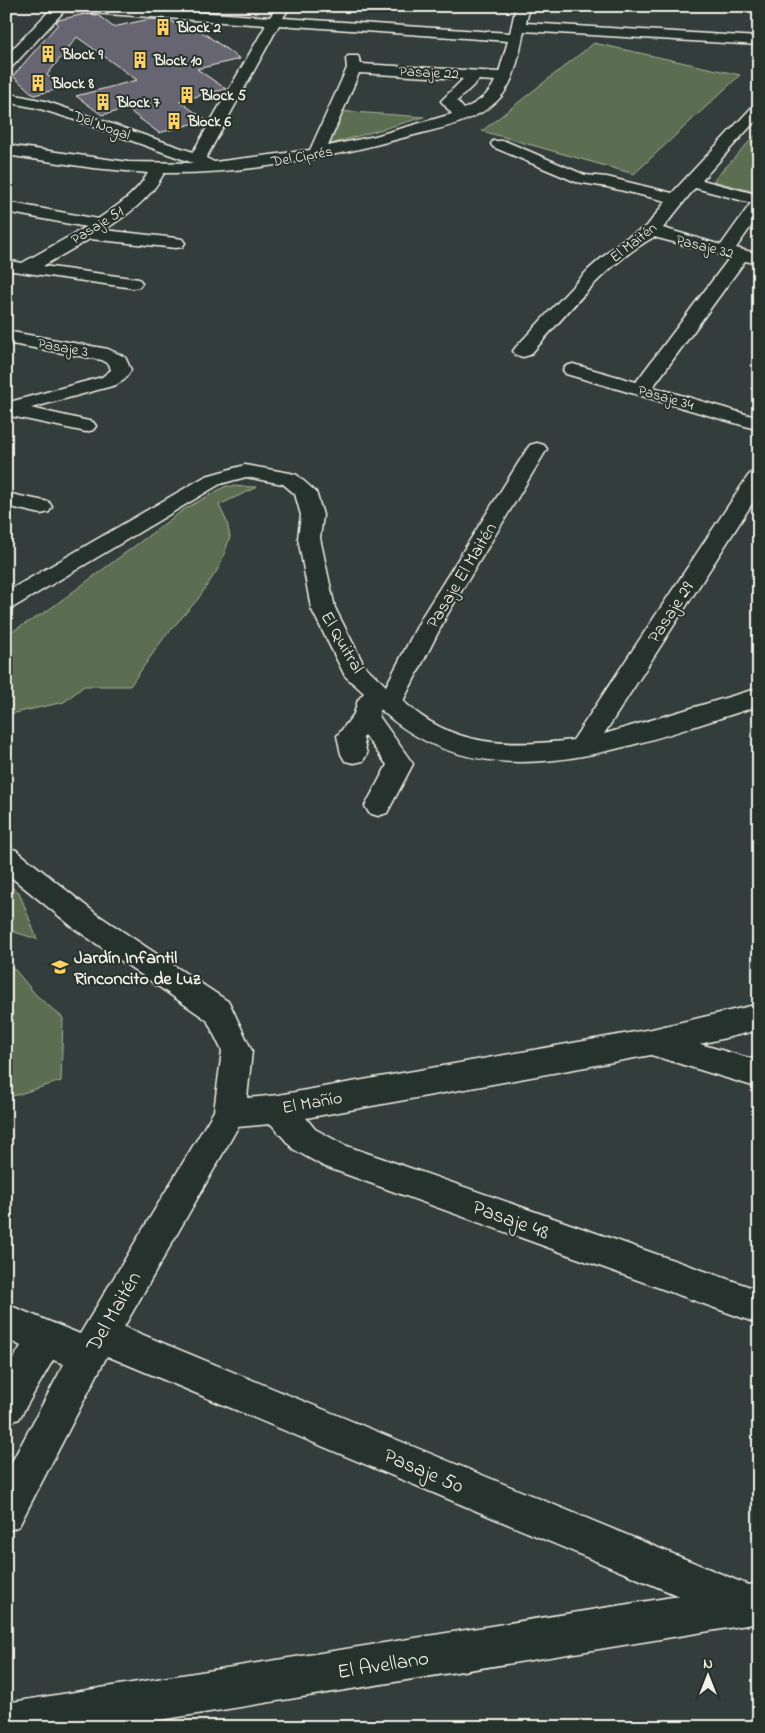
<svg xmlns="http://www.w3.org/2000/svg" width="765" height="1733" font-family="'Indie Flower',sans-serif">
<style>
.built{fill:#43494c}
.green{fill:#5c6e51;stroke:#a8b09c}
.building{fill:#676572;stroke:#f4f1e8}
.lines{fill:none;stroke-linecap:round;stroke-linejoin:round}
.minor-casing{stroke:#f4f1e8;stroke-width:3}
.minor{fill:#26332d;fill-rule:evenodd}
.labels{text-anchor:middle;stroke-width:4;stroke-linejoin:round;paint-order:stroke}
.far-poi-label{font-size:15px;font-weight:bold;fill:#f4f1e8;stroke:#26332d;text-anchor:start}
.far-street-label{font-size:15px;fill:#f4f1e8;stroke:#26332d}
.street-label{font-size:18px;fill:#f4f1e8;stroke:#26332d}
.poi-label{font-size:18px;font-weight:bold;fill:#f4f1e8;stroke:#26332d;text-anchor:start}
.near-street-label{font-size:21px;fill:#f4f1e8;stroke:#26332d}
</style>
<rect width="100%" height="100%" fill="#333d3b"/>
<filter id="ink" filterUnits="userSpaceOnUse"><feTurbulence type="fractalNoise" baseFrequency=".02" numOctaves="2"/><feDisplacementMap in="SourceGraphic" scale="10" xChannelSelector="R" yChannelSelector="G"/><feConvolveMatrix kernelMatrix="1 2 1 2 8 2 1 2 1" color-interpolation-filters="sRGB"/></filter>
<g filter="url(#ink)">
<!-- built -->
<path class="built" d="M 129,6 L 274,6 L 269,17 Z"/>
<!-- green -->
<path class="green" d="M 594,43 L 740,75 L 634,174 L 482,131 Z
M 338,111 L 424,117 L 324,146 Z
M 759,131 L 759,187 L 755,192 L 713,181 Z
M 226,486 L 257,487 L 219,505 L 227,522 L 230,537 L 220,566 L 198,599 L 163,639 L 130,686 L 84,686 L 64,702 L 6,715 L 6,635 L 47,611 L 183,510 Z
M 6,884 L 19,892 L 37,939 L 14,932 L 6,921 Z
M 6,963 L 16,971 L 36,995 L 63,1018 L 61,1081 L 10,1097 L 6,1095 Z"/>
<!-- building -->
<path class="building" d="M 85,14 L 98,15 L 113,27 L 150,19 L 170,20 L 186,32 L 198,29 L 240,59 L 197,69 L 226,89 L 179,101 L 206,120 L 159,133 L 127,109 L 102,115 L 76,96 L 137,80 L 77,37 L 47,75 L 63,88 L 34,95 L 13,76 L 58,24 L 56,22 L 58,20 Z"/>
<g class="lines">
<!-- minor casing -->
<g class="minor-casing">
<path id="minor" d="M 54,6 L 111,6 L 270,17 L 277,6 L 287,6 L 289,8 L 283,18 L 510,33 L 516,6 L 530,6 L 526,23 L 759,37 L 759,45 L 524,31 C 519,54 515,84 497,101 C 475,122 438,129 410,136 C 329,158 248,174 164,173 C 151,198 128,215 104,230 L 176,238 L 182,239 L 185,243 L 182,247 L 176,248 L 90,239 L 43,266 L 139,279 L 142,283 L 139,287 L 133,288 L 6,270 L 6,260 L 22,263 L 86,227 L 6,212 L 6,202 L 98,219 C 117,206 137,193 148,173 L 93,168 L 6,155 L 6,145 L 128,162 L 193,163 L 69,118 L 37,108 L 6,102 L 6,93 L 45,101 L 193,152 L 266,25 L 64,11 L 11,68 L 6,69 L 6,56 ZM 279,25 L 508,41 L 499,72 L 361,64 L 358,56 L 348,56 L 346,59 L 347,68 L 310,150 L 214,162 L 206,158 ZM 359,73 L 463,79 L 441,101 L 452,114 L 375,136 L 328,146 ZM 479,80 L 495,81 C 489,95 478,102 464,109 L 457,101 Z
M 759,104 L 759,117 L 702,180 L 759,195 L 759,215 L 736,248 L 759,254 L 759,264 L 745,261 L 653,387 L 759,418 L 759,430 L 566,374 L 563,370 L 566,366 L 573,364 L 636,382 L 730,257 L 654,237 C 604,265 568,313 530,355 L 523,357 L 516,355 L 513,351 L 516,347 L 588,270 L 621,241 L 647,226 L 666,201 L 607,187 L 576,182 L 493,147 L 491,144 L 493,141 L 505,141 L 585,175 L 607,177 L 672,193 L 754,105 ZM 695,188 L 751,203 L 721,245 L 663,228 Z
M 6,331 L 108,349 L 125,357 L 131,370 L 124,380 L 116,385 L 31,408 L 93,422 L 96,426 L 93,430 L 86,432 L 6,415 L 6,403 L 102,377 L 111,370 L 109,364 L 102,360 L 6,343 Z
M 537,443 L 544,445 L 547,449 L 447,615 L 403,701 C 453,748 510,747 573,740 L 748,476 L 752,472 L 759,470 L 759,493 L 604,734 L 759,688 L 759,706 C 639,742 487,810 380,709 L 379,716 L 413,764 L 387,813 L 378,816 L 369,813 L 365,806 L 387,765 L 365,735 L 363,738 L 367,754 L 363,761 L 354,763 L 345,761 L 341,754 L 337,736 L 354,714 L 358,700 L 364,693 L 345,676 L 311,608 L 298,538 L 301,515 L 295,494 L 283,484 L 246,477 L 220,484 L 14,607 L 6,610 L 6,592 L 206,476 L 245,465 L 290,473 L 297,475 L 316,492 L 323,515 L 320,538 L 335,608 L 364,665 L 386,686 L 423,615 L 527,449 L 530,445 Z
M 6,493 L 49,502 L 52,507 L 49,512 L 41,514 L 6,506 Z
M 6,847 L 16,850 L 95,913 L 229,1002 L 252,1051 L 247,1098 L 278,1095 L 652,1029 L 759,1004 L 759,1030 L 700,1044 L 759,1061 L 759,1088 L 651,1055 L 306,1118 L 315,1129 L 344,1145 L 759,1290 L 759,1324 L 323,1166 L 293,1149 L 271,1124 L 238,1127 L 124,1327 L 748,1585 L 759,1583 L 759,1623 L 117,1727 L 6,1727 L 6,1703 L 679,1596 L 107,1356 L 19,1526 L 6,1532 L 6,1473 L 64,1364 L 53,1360 L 19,1419 L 6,1424 L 6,1371 L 21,1346 L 6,1339 L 6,1304 L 80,1334 L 214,1111 L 222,1051 L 207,1020 L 75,929 L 6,873 Z"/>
</g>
<!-- minor -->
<use href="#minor" class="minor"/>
</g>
</g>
<!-- icons -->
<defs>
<g id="building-bare" transform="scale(1.35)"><path d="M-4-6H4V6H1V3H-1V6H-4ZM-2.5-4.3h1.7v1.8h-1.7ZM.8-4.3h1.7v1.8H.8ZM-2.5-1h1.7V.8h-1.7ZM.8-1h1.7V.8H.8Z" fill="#ffd166" stroke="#26332d" stroke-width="2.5" paint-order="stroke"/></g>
<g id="school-bare" transform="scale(1.35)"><path d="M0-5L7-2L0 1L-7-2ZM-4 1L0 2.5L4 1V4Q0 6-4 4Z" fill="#ffd166" stroke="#26332d" stroke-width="2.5" paint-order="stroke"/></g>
</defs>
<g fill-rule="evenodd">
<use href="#building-bare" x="163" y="27"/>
<use href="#building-bare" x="48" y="54"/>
<use href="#building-bare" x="140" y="60"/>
<use href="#building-bare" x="38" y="83"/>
<use href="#building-bare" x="187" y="95"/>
<use href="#building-bare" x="103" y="102"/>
<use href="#building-bare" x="174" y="121"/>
<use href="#school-bare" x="60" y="967"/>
</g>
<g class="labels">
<!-- far-poi labels -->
<g class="far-poi-label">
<text x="177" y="32">Block 2</text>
<text x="62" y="59">Block 9</text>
<text x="154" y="65">Block 10</text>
<text x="52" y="88">Block 8</text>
<text x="201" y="100">Block 5</text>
<text x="117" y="107">Block 7</text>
<text x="188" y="126">Block 6</text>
</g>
<!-- far-street labels -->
<g class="far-street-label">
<text transform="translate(429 72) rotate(3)" y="5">Pasaje 22</text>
<text transform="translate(102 125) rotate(20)" y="5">Del Nogal</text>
<text transform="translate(302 156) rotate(-10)" y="5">Del Ciprés</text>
<text transform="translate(97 225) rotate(-32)" y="5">Pasaje 51</text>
<text transform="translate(633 242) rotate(-38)" y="5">El Maitén</text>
<text transform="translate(705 246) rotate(14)" y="5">Pasaje 32</text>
<text transform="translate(63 347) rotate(10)" y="5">Pasaje 3</text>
<text transform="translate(666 397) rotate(16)" y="5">Pasaje 34</text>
</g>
<!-- street labels -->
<g class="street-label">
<text transform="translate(461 575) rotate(-59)" y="6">Pasaje El Maitén</text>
<text transform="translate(670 612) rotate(-57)" y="6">Pasaje 29</text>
<text transform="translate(343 642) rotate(60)" y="6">El Quitral</text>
<text transform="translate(312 1102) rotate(-10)" y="6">El Mañío</text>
</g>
<!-- poi labels -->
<g class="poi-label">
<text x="74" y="963">Jardín Infantil<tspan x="74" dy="21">Rinconcito de Luz</tspan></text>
</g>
<!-- near-street labels -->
<g class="near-street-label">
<text transform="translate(511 1219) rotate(20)" y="7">Pasaje 48</text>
<text transform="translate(113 1311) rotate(-60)" y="7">Del Maitén</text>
<text transform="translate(424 1470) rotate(23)" y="7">Pasaje 50</text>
<text transform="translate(383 1664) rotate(-9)" y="7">El Avellano</text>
</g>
</g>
<!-- margin -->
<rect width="765" height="1733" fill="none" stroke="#26332d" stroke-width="25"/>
<rect x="12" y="12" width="740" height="1708" fill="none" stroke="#f4f1e8" stroke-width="2" filter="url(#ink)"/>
<!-- north arrow -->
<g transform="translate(708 1676)" stroke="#26332d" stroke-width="4" paint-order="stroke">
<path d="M0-4L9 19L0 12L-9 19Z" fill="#f4f1e8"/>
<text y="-8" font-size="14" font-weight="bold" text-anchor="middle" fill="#f4f1e8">N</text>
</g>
</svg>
